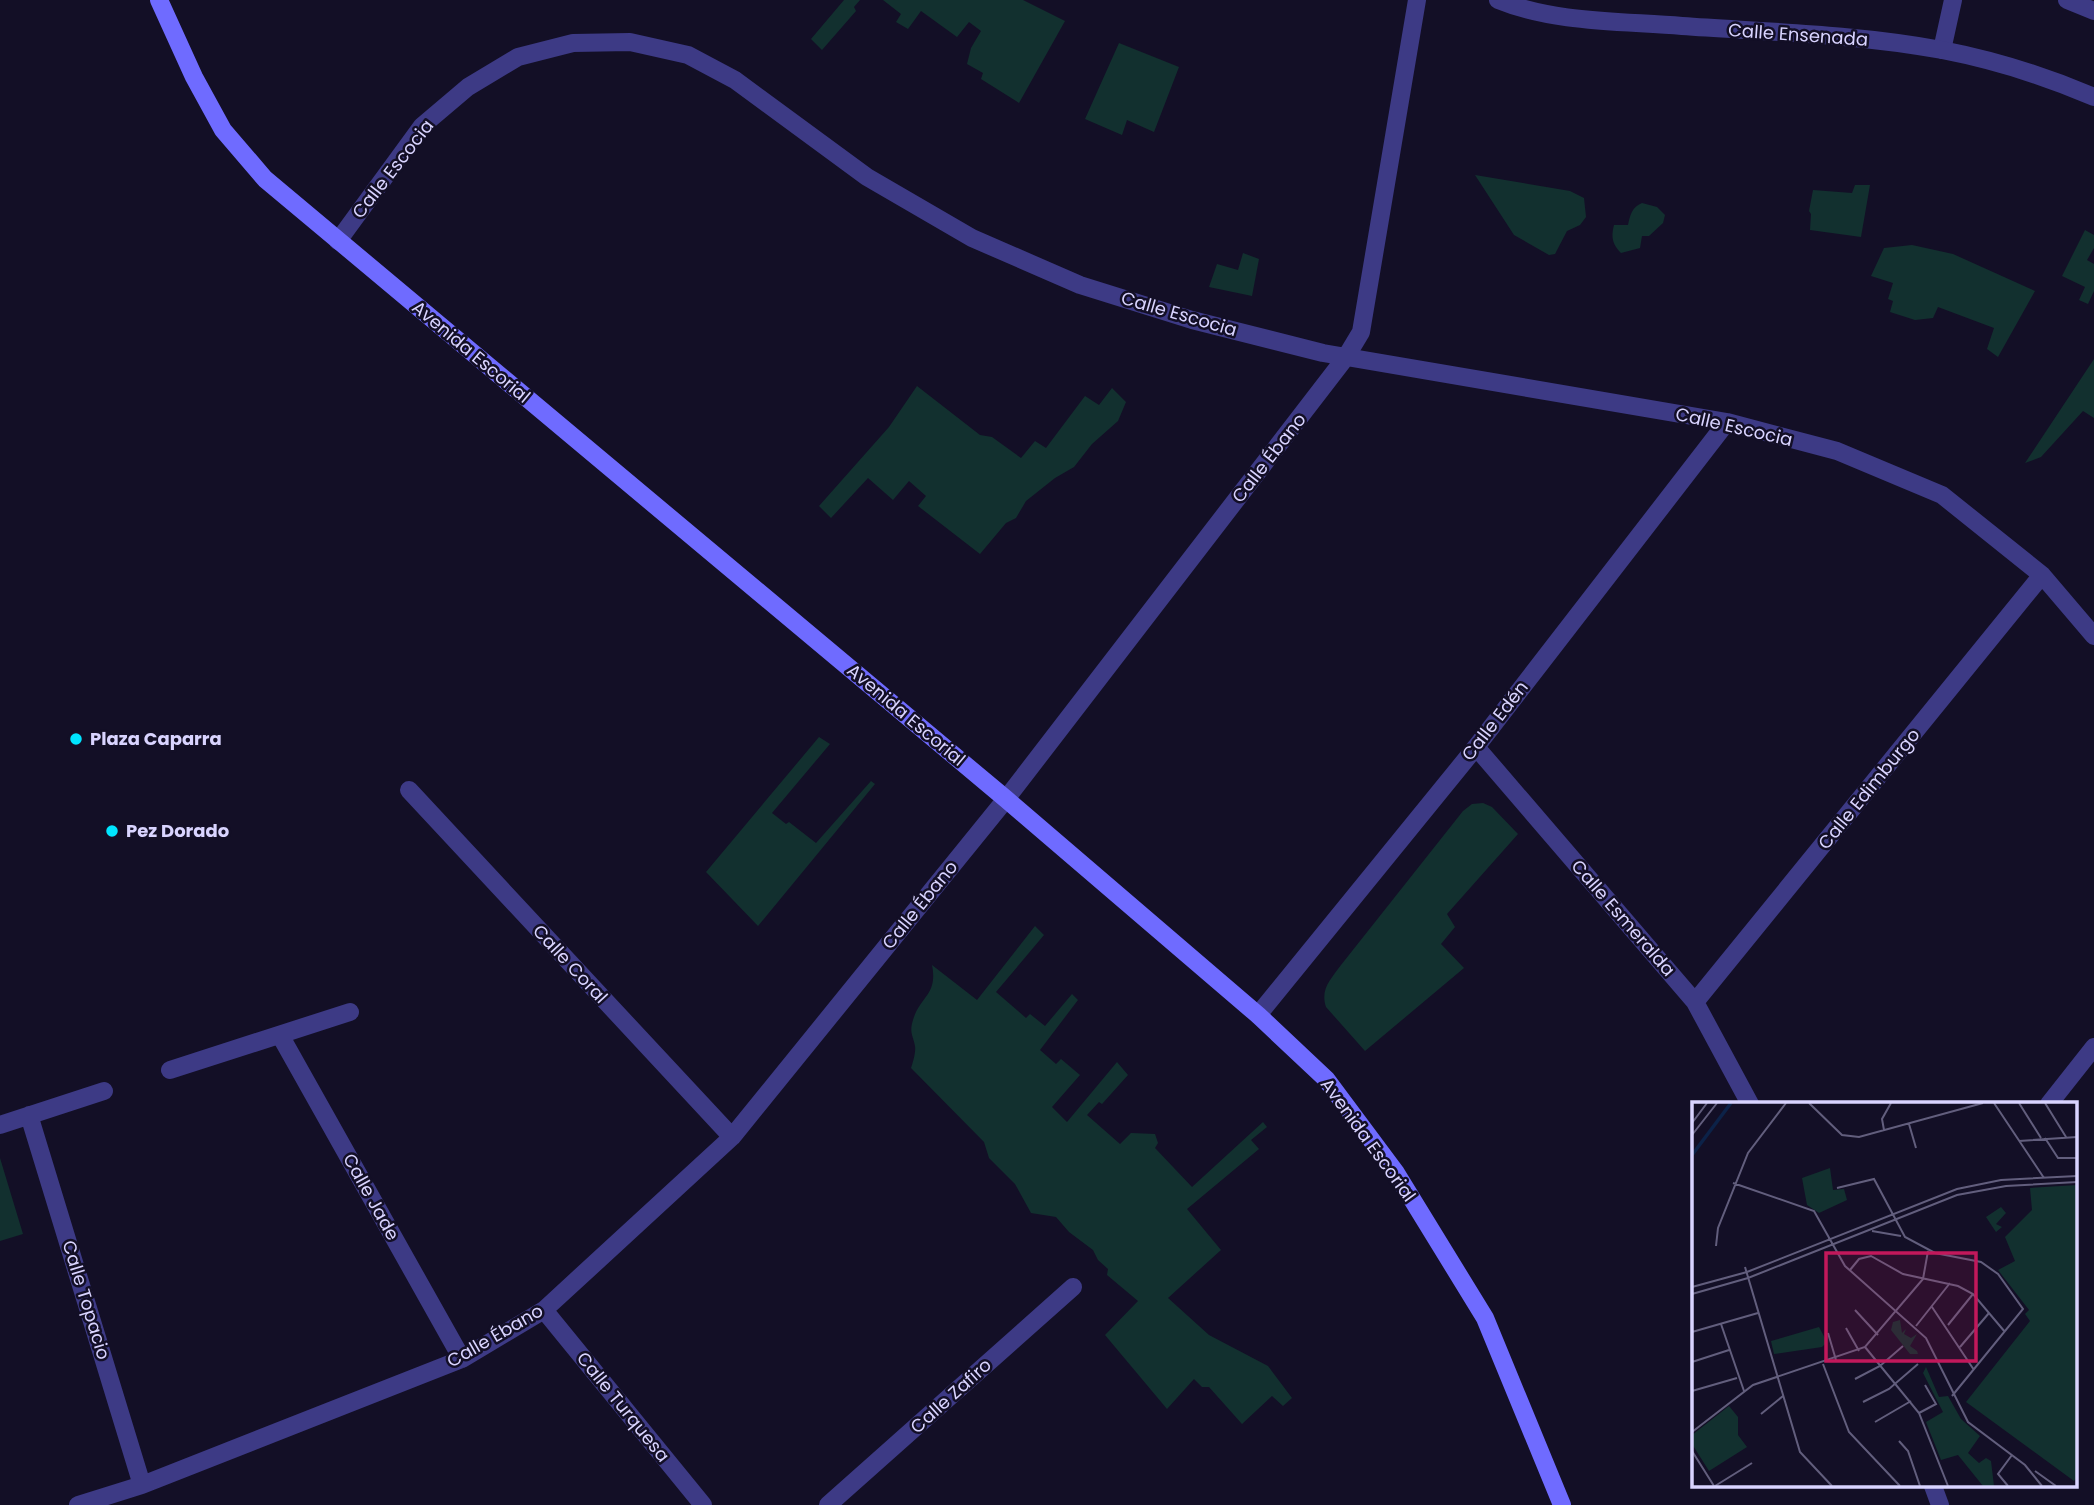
<svg xmlns="http://www.w3.org/2000/svg" width="2094" height="1505" font-family="Poppins,sans-serif">
<style>
.green{fill:#12302f}
.lines{fill:none;stroke-linecap:round;stroke-linejoin:round}
.lane{stroke:#3d3a85;stroke-width:18}
.street{stroke:#3d3a85;stroke-width:18}
.secondary{stroke:#6f6bff;stroke-width:18}
.poi-dot{fill:#00e5ff;stroke:#130f26;stroke-width:2.5}
.labels{text-anchor:middle;stroke-width:5;stroke-linejoin:round;paint-order:stroke}
.street-label{font-size:18px;fill:#d9d4ff;stroke:#130f26}
.poi-label{font-size:18px;font-weight:bold;fill:#d9d4ff;stroke:#130f26;text-anchor:start}
.inset-river{fill:none;stroke:#0c2248;stroke-width:3.5}
.inset-road{fill:none;stroke:#625e7d;stroke-width:2}
.view{fill:#c2185b;fill-opacity:0.15;stroke:#c2185b;stroke-width:3.5}
.inset-edge{fill:none;stroke:#d9d4ff;stroke-width:3.5}
</style>
<rect width="100%" height="100%" fill="#130f26"/>
<!-- green -->
<path class="green" d="M 844,0 L 860,0 L 854,7 L 856,11 L 822,50 L 811,39 Z
M 883,0 L 1023,0 L 1065,21 L 1019,103 L 981,79 L 983,73 L 967,64 L 971,48 L 981,31 L 969,22 L 957,37 L 921,11 L 908,29 L 896,22 L 901,14 Z
M 1119,43 L 1179,67 L 1154,132 L 1127,120 L 1122,135 L 1085,119 Z
M 1475,175 L 1570,191 L 1584,198 L 1586,217 L 1580,225 L 1567,231 L 1555,254 L 1549,255 L 1514,235 Z
M 1855,185 L 1870,185 L 1861,237 L 1810,230 L 1811,214 L 1809,211 L 1813,190 L 1852,193 Z
M 1642,203 L 1657,207 L 1665,215 L 1663,223 L 1649,236 L 1642,236 L 1640,248 L 1621,253 C 1612,244 1611,237 1614,225 L 1628,225 C 1630,215 1632,207 1642,203 Z
M 2085,230 L 2094,235 L 2094,248 L 2087,260 L 2094,264 L 2094,291 L 2088,304 L 2079,300 L 2085,287 L 2062,276 Z
M 1912,245 L 1953,254 L 2035,291 L 1998,357 L 1987,349 L 1994,328 L 1938,307 L 1933,318 L 1915,320 L 1890,312 L 1893,301 L 1888,299 L 1893,283 L 1871,276 L 1884,248 Z
M 1243,253 L 1259,259 L 1252,296 L 1209,287 L 1217,264 L 1238,270 Z
M 2094,359 L 2094,418 L 2083,411 L 2041,457 L 2025,463 Z
M 917,386 L 980,435 L 992,437 L 1021,458 L 1035,441 L 1046,448 L 1085,396 L 1099,405 L 1112,388 L 1126,402 L 1118,421 L 1092,444 L 1074,467 L 1055,478 L 1026,501 L 1016,518 L 1006,523 L 980,554 L 918,506 L 926,496 L 909,481 L 893,500 L 868,478 L 831,518 L 819,506 L 889,427 Z
M 819,737 L 830,744 L 772,813 L 786,824 L 789,822 L 816,843 L 871,781 L 875,784 L 758,926 L 706,872 Z
M 1483,803 L 1492,807 L 1518,834 L 1447,914 L 1455,927 L 1441,944 L 1464,968 L 1365,1051 L 1326,1007 C 1320,989 1331,979 1341,965 L 1463,811 L 1472,804 Z
M 1035,926 L 1044,935 L 996,992 L 1026,1018 L 1030,1014 L 1045,1026 L 1072,994 L 1078,1000 L 1040,1050 L 1056,1064 L 1061,1059 L 1080,1075 L 1052,1107 L 1067,1122 L 1117,1062 L 1128,1075 L 1102,1104 L 1099,1102 L 1087,1115 L 1120,1144 L 1131,1133 L 1155,1134 L 1158,1143 L 1155,1148 L 1192,1187 L 1263,1122 L 1267,1127 L 1251,1140 L 1259,1149 L 1187,1209 L 1221,1250 L 1168,1298 L 1209,1335 L 1268,1366 L 1292,1398 L 1283,1406 L 1272,1396 L 1242,1424 L 1209,1387 L 1202,1387 L 1194,1379 L 1167,1409 L 1105,1335 L 1138,1301 L 1107,1275 L 1108,1269 L 1098,1260 L 1093,1250 L 1069,1232 L 1056,1217 L 1031,1213 L 1015,1184 L 989,1158 L 984,1142 L 911,1068 C 913,1062 916,1052 915,1046 C 913,1035 909,1033 913,1020 C 920,996 938,995 932,965 L 977,1000 Z
M 0,1158 L 23,1234 L 0,1241 Z"/>
<g class="lines">
<!-- lane -->
<path class="lane" d="M 2067,0 L 2094,11
M 1942,50 L 1953,0"/>
<!-- street -->
<path class="street" d="M 1498,0 C 1554,23 1622,21 1682,26 C 1768,32 1856,34 1942,50 C 1994,60 2045,76 2094,97
M 338,241 L 422,126 L 468,87 L 518,57 L 573,43 L 630,42 L 688,55 L 735,80 L 867,177 L 972,238 L 1080,285 L 1192,320 L 1323,353 L 1727,422 L 1837,451 L 1942,495 L 2042,575 L 2094,636
M 1476,747 L 1695,1002 L 1750,1104
M 409,790 L 732,1137
M 1695,1002 L 2042,575
M 1258,1015 L 1476,747 L 1727,422
M 280,1035 L 462,1359
M 170,1070 L 350,1012
M 2049,1104 L 2094,1047
M 29,1115 L 142,1485
M 0,1125 L 104,1091
M 544,1310 L 703,1505
M 1933,1486 L 1940,1505
M 78,1505 L 142,1485 L 462,1359 L 544,1310 L 732,1137 L 1006,799 L 1346,357 L 1361,332 L 1417,0
M 828,1505 L 1073,1287"/>
<!-- secondary -->
<path class="secondary" d="M 159,0 L 194,77 L 223,130 L 265,179 L 1006,799 L 1258,1015 L 1326,1079 L 1396,1173 L 1485,1318 L 1562,1505"/>
</g>
<!-- markers -->
<g class="poi-dot">
<circle cx="76" cy="739" r="7"/>
<circle cx="112" cy="831" r="7"/>
</g>
<g class="labels">
<!-- street labels -->
<g class="street-label">
<text transform="translate(1798 35) rotate(4)" y="6">Calle Ensenada</text>
<text transform="translate(393 169) rotate(-52)" y="6">Calle Escocia</text>
<text transform="translate(1179 314) rotate(16)" y="6">Calle Escocia</text>
<text transform="translate(471 352) rotate(40)" y="6">Avenida Escorial</text>
<text transform="translate(1734 427) rotate(13)" y="6">Calle Escocia</text>
<text transform="translate(1269 458) rotate(-52)" y="6">Calle Ébano</text>
<text transform="translate(906 715) rotate(40)" y="6">Avenida Escorial</text>
<text transform="translate(1495 721) rotate(-52)" y="6">Calle Edén</text>
<text transform="translate(1869 789) rotate(-51)" y="6">Calle Edimburgo</text>
<text transform="translate(920 905) rotate(-51)" y="6">Calle Ébano</text>
<text transform="translate(1623 918) rotate(49)" y="6">Calle Esmeralda</text>
<text transform="translate(570 964) rotate(47)" y="6">Calle Coral</text>
<text transform="translate(1368 1140) rotate(54)" y="6">Avenida Escorial</text>
<text transform="translate(371 1197) rotate(61)" y="6">Calle Jade</text>
<text transform="translate(86 1300) rotate(73)" y="6">Calle Topacio</text>
<text transform="translate(495 1336) rotate(-30)" y="6">Calle Ébano</text>
<text transform="translate(951 1396) rotate(-42)" y="6">Calle Zafiro</text>
<text transform="translate(623 1407) rotate(51)" y="6">Calle Turquesa</text>
</g>
<!-- poi labels -->
<g class="poi-label">
<text x="90" y="745">Plaza Caparra</text>
<text x="126" y="837">Pez Dorado</text>
</g>
</g>
<!-- overview -->
<g transform="translate(1692 1102)">
<rect width="385" height="385" fill="#130f26"/>
<path d="M 138,66 L 141,88 L 152,87 L 155,98 L 127,111 L 115,103 L 110,76 ZM 385,83 L 385,375 L 382,379 L 274,300 L 338,219 L 333,212 L 337,208 L 306,168 L 323,159 L 313,135 L 340,108 L 338,86 ZM 309,105 L 314,111 L 304,122 L 310,125 L 304,130 L 294,115 ZM 208,218 L 210,231 L 214,227 L 212,232 L 219,236 L 225,232 L 218,244 L 225,249 L 226,252 L 218,252 L 199,228 L 201,220 ZM 127,225 L 135,240 L 130,245 L 82,252 L 79,239 ZM 234,265 L 247,295 L 256,294 L 269,317 L 288,334 L 276,351 L 287,361 L 294,356 L 299,359 L 302,384 L 291,384 L 266,353 L 249,358 L 234,320 L 251,310 L 231,271 ZM 37,304 L 46,315 L 46,333 L 55,345 L 17,369 L 0,342 L 0,333 Z" fill="#12302f"/>
<path class="inset-river" d="M 0,53 L 39,1"/>
<path class="inset-road" d="M 117,1 L 150,33 L 167,35 L 291,1M 302,1 L 352,76M 327,1 L 349,36M 353,1 L 374,35M 0,21 L 15,1M 217,22 L 224,46M 192,28 L 190,17 L 199,1M 0,33 L 25,1M 353,36 L 366,56 L 385,56M 327,39 L 385,35M 41,81 L 122,109 L 153,164 L 234,236 L 276,320 L 333,363 L 350,384M 145,86 L 182,77 L 213,135 L 243,151 L 289,160 L 306,172 L 331,207 L 260,294M 180,129 L 209,134M 24,144 L 26,126 L 56,51 L 94,1M 53,165 L 108,350 L 140,384M 158,168 L 167,157 L 179,154 L 211,172 L 266,184 L 281,192 L 313,230M 0,185 L 55,170 L 265,87 L 309,78 L 385,74M 0,192 L 56,176 L 265,93 L 314,84 L 385,80M 240,205 L 282,268M 163,208 L 186,233M 29,222 L 52,289M 256,223 L 281,192M 224,224 L 258,181M 154,226 L 167,249M 0,230 L 66,211M 136,231 L 144,258M 173,245 L 227,311 L 256,384M 268,245 L 297,211M 0,260 L 37,248M 131,262 L 157,330 L 208,384M 163,277 L 188,264 L 211,244M 0,289 L 45,276M 171,300 L 197,287 L 226,262M 227,311 L 244,302 L 233,283M 69,312 L 91,294M 183,320 L 219,299M 0,330 L 61,283 L 173,245 L 231,177 L 236,149M 207,339 L 216,349 L 228,384M 0,349 L 22,384M 343,369 L 364,384M 23,384 L 60,361M 316,384 L 306,372 L 320,353"/>
<path class="view" d="M 134,151 L 284,151 L 284,259 L 134,259 Z"/>
<rect width="385" height="385" class="inset-edge"/>
</g>
</svg>
